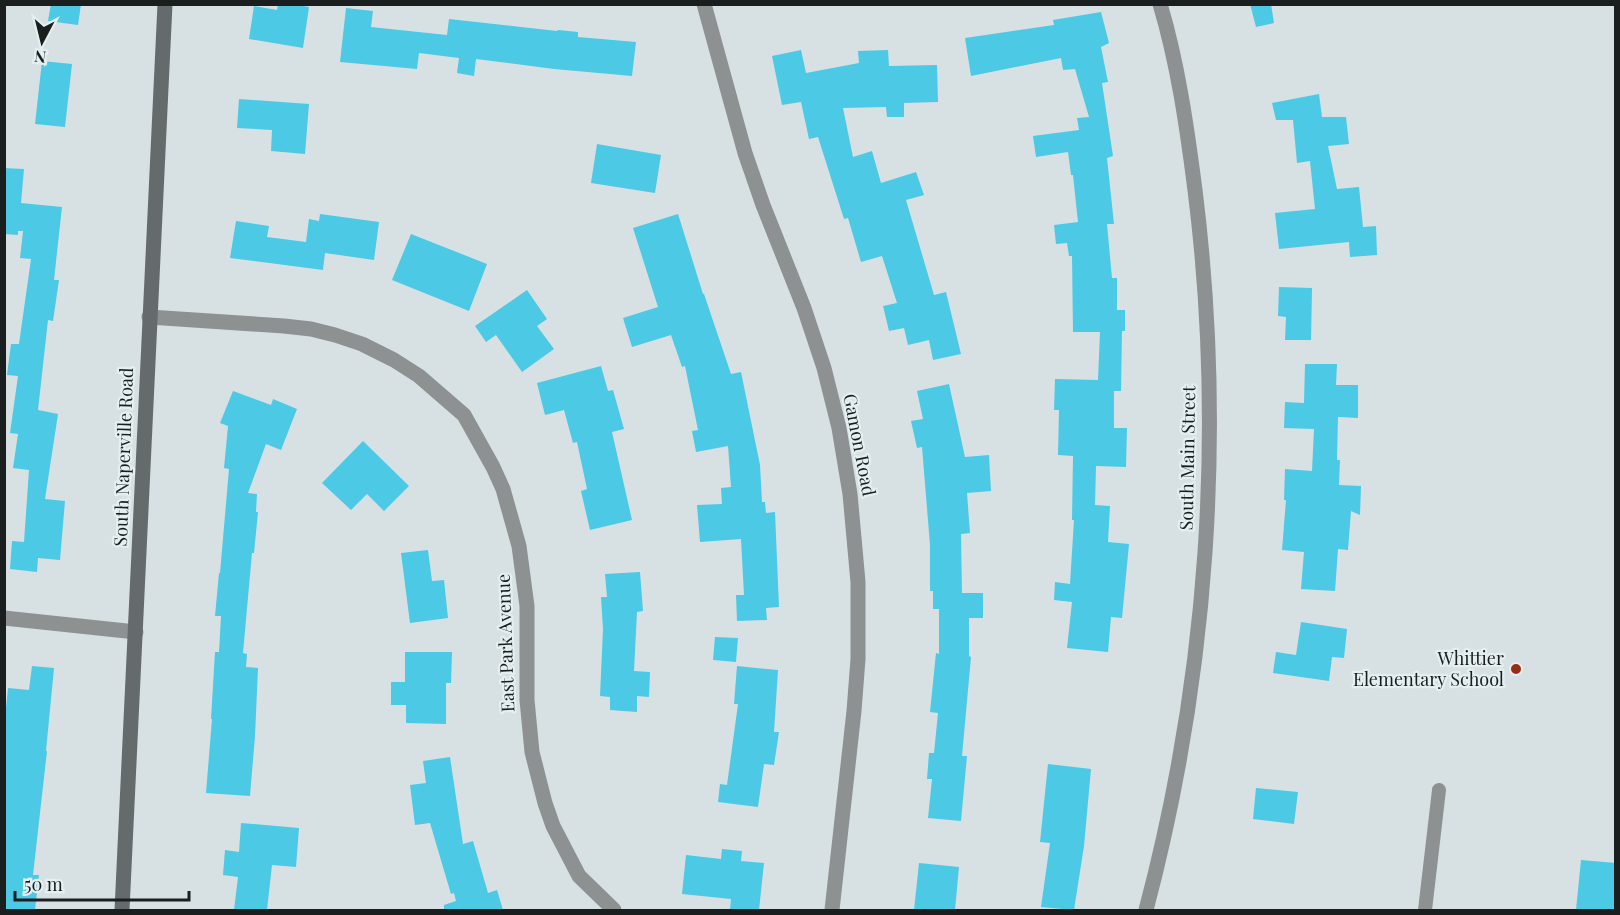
<svg xmlns="http://www.w3.org/2000/svg" width="1620" height="915" font-family="'Playfair Display',serif">
<style>
.building{fill:#4cc9e4}
.lines{fill:none;stroke-linecap:round;stroke-linejoin:round}
.lane{stroke:#8d9192;stroke-width:14}
.street{stroke:#8d9192;stroke-width:15}
.secondary{stroke:#656b6d;stroke-width:15}
.poi-dot{fill:#962d14;stroke:#e4eff1;stroke-width:2}
.labels{text-anchor:middle;stroke-width:4.5;stroke-linejoin:round;paint-order:stroke}
.street-label{font-size:18px;fill:#1a1e1f;stroke:#e4eff1}
.poi-label{font-size:18px;fill:#1a1e1f;stroke:#e4eff1;text-anchor:end}
</style>
<rect width="100%" height="100%" fill="#d7e1e4"/>
<!-- building -->
<path class="building" d="M 51,4 L 81,4 L 78,25 L 48,21 Z
M 278,4 L 294,4 L 309,7 L 303,48 L 249,39 L 254,6 L 277,10 Z
M 1250,4 L 1271,4 L 1274,23 L 1256,27 Z
M 346,8 L 373,11 L 371,27 L 447,35 L 449,19 L 557,31 L 558,30 L 578,32 L 578,37 L 636,42 L 632,76 L 554,69 L 476,59 L 474,76 L 457,73 L 459,58 L 419,53 L 417,69 L 340,62 Z
M 1101,12 L 1109,43 L 1101,47 L 1108,82 L 1102,83 L 1113,156 L 1107,158 L 1114,224 L 1107,224 L 1112,278 L 1117,278 L 1117,310 L 1125,310 L 1125,331 L 1122,331 L 1121,391 L 1114,391 L 1114,428 L 1127,428 L 1126,467 L 1096,466 L 1095,505 L 1110,506 L 1108,542 L 1129,544 L 1122,618 L 1111,617 L 1108,652 L 1067,648 L 1072,602 L 1054,600 L 1055,582 L 1070,584 L 1074,520 L 1072,520 L 1073,456 L 1058,455 L 1059,410 L 1054,410 L 1055,379 L 1098,380 L 1100,332 L 1073,332 L 1072,256 L 1069,256 L 1067,243 L 1056,244 L 1054,225 L 1078,222 L 1073,175 L 1071,175 L 1068,152 L 1036,157 L 1033,136 L 1079,130 L 1077,118 L 1089,117 L 1075,69 L 1063,70 L 1061,58 L 971,76 L 965,38 L 1054,25 L 1053,20 Z
M 801,50 L 806,73 L 859,63 L 858,51 L 888,50 L 889,66 L 937,65 L 938,102 L 904,103 L 904,117 L 887,117 L 886,107 L 843,108 L 853,157 L 872,151 L 881,183 L 916,172 L 924,195 L 906,200 L 934,295 L 946,292 L 961,354 L 933,360 L 929,340 L 908,345 L 904,328 L 889,331 L 883,306 L 897,303 L 882,256 L 861,262 L 848,218 L 844,219 L 818,137 L 809,139 L 801,102 L 782,105 L 772,56 Z
M 42,61 L 72,64 L 65,127 L 35,124 Z
M 1319,94 L 1322,117 L 1346,117 L 1349,144 L 1328,146 L 1337,189 L 1359,187 L 1363,227 L 1376,226 L 1377,255 L 1350,257 L 1349,242 L 1279,249 L 1275,213 L 1315,209 L 1310,161 L 1297,163 L 1293,120 L 1276,120 L 1272,103 Z
M 239,99 L 309,104 L 305,154 L 271,151 L 272,130 L 237,128 Z
M 597,144 L 661,155 L 655,193 L 591,183 Z
M 4,168 L 24,169 L 21,203 L 62,207 L 54,280 L 59,280 L 53,321 L 48,320 L 38,410 L 58,414 L 45,499 L 65,501 L 60,560 L 38,558 L 37,572 L 10,569 L 12,541 L 24,542 L 29,470 L 13,468 L 18,434 L 10,433 L 18,376 L 7,375 L 11,344 L 19,344 L 31,259 L 20,258 L 23,231 L 18,231 L 18,235 L 4,234 Z
M 320,214 L 379,222 L 374,260 L 325,253 L 323,270 L 230,258 L 236,221 L 269,226 L 267,237 L 306,242 L 309,219 L 319,221 Z
M 678,214 L 703,294 L 704,294 L 731,374 L 741,372 L 760,465 L 762,502 L 765,502 L 766,513 L 775,512 L 779,607 L 766,608 L 767,620 L 737,621 L 736,595 L 744,595 L 741,539 L 700,542 L 697,505 L 722,504 L 721,488 L 731,487 L 728,446 L 696,452 L 692,431 L 698,430 L 685,366 L 682,367 L 671,335 L 632,347 L 623,318 L 658,307 L 633,228 Z
M 411,234 L 487,264 L 469,311 L 392,280 Z
M 1279,287 L 1312,288 L 1311,340 L 1285,340 L 1286,317 L 1278,316 Z
M 527,290 L 547,319 L 537,326 L 554,349 L 522,372 L 496,335 L 486,342 L 475,326 Z
M 1305,364 L 1337,364 L 1336,385 L 1358,385 L 1358,418 L 1338,417 L 1337,460 L 1340,460 L 1339,485 L 1361,486 L 1360,515 L 1351,511 L 1348,550 L 1338,549 L 1335,591 L 1301,589 L 1304,552 L 1282,550 L 1286,500 L 1284,500 L 1285,469 L 1312,471 L 1314,429 L 1284,428 L 1285,402 L 1304,403 Z
M 601,366 L 608,391 L 613,390 L 624,429 L 612,432 L 632,520 L 590,530 L 581,491 L 587,489 L 577,442 L 573,443 L 564,410 L 545,415 L 537,383 Z
M 949,384 L 965,457 L 989,455 L 991,491 L 967,493 L 970,533 L 961,534 L 962,593 L 983,593 L 983,618 L 969,618 L 969,656 L 971,657 L 962,756 L 967,756 L 961,821 L 928,818 L 932,779 L 927,779 L 929,753 L 934,753 L 938,713 L 930,712 L 936,653 L 939,654 L 939,609 L 933,609 L 933,591 L 930,591 L 930,545 L 922,447 L 917,448 L 911,421 L 923,419 L 917,391 Z
M 233,391 L 271,405 L 273,399 L 297,409 L 281,450 L 266,444 L 248,493 L 257,494 L 256,512 L 258,512 L 254,553 L 252,553 L 243,653 L 247,654 L 246,667 L 258,668 L 255,736 L 250,796 L 206,793 L 212,719 L 211,719 L 215,652 L 219,652 L 221,616 L 215,616 L 219,573 L 220,573 L 229,469 L 224,468 L 228,426 L 220,423 Z
M 363,441 L 409,486 L 384,511 L 367,494 L 351,510 L 322,483 Z
M 428,550 L 432,581 L 444,580 L 448,618 L 410,623 L 401,553 Z
M 640,572 L 643,611 L 637,612 L 634,671 L 650,672 L 649,697 L 637,696 L 637,712 L 610,710 L 610,697 L 600,696 L 603,629 L 601,597 L 607,597 L 605,574 Z
M 1301,622 L 1347,629 L 1344,658 L 1332,657 L 1329,681 L 1273,673 L 1276,652 L 1296,655 Z
M 715,637 L 738,638 L 736,662 L 713,660 Z
M 405,652 L 452,652 L 451,683 L 446,683 L 446,724 L 406,723 L 406,705 L 391,705 L 391,682 L 405,682 Z
M 32,666 L 54,668 L 46,751 L 47,751 L 33,875 L 39,875 L 35,910 L 4,910 L 4,728 L 8,688 L 29,690 Z
M 737,666 L 778,670 L 774,732 L 779,732 L 774,765 L 764,764 L 758,807 L 718,802 L 720,784 L 727,785 L 738,704 L 734,704 Z
M 450,757 L 463,844 L 473,841 L 488,893 L 497,890 L 503,910 L 444,910 L 444,905 L 456,901 L 454,893 L 451,894 L 430,823 L 415,825 L 410,785 L 426,783 L 423,761 Z
M 1048,764 L 1091,769 L 1084,846 L 1074,910 L 1041,907 L 1050,843 L 1040,842 Z
M 1256,788 L 1298,792 L 1294,824 L 1253,819 Z
M 241,823 L 299,828 L 296,867 L 272,865 L 267,910 L 234,910 L 238,877 L 223,875 L 225,850 L 239,852 Z
M 722,849 L 742,851 L 741,861 L 764,863 L 759,910 L 730,910 L 731,899 L 682,894 L 686,855 L 721,859 Z
M 1581,860 L 1616,863 L 1614,910 L 1576,910 Z
M 919,863 L 959,867 L 955,910 L 914,910 Z"/>
<g class="lines">
<!-- lane -->
<path class="lane" d="M 1425,910 L 1439,790"/>
<!-- street -->
<path class="street" d="M 704,4 L 745,153 L 763,205 L 804,308 L 824,368 L 839,428 L 850,494 L 858,582 L 858,659 L 854,711 L 832,910
M 149,317 L 284,326 L 311,329 L 335,335 L 362,344 L 394,360 L 419,376 L 464,415 L 493,467 L 503,489 L 519,546 L 527,606 L 527,700 L 532,752 L 545,803 L 553,826 L 579,876 L 614,910
M 4,618 L 136,632
M 1146,910 C 1208,676 1225,430 1195,190 C 1187,128 1178,64 1160,4"/>
<!-- secondary -->
<path class="secondary" d="M 122,910 L 165,4"/>
</g>
<!-- markers -->
<circle class="poi-dot" cx="1516" cy="669" r="6"/>
<g class="labels">
<!-- street labels -->
<g class="street-label">
<text transform="translate(859 445) rotate(79)" y="6">Gamon Road</text>
<text transform="translate(124 457) rotate(-88)" y="6">South Naperville Road</text>
<text transform="translate(1188 458) rotate(-89)" y="6">South Main Street</text>
<text transform="translate(506 643) rotate(-92)" y="6">East Park Avenue</text>
</g>
<!-- poi labels -->
<g class="poi-label">
<text x="1504" y="665">Whittier<tspan x="1504" dy="21">Elementary School</tspan></text>
</g>
</g>
<!-- border -->
<rect width="1620" height="915" fill="none" stroke="#1a1e1f" stroke-width="12"/>
<!-- north arrow -->
<g transform="translate(42 42) rotate(187)" stroke="#e4eff1" stroke-width="4.5" paint-order="stroke">
<path d="M0-4.5L10 22L0 15L-10 22Z" fill="#1a1e1f"/>
<text y="-9" font-size="16" font-weight="bold" text-anchor="middle" fill="#1a1e1f">N</text>
</g>
<!-- scale -->
<path d="M15 891v9h174v-9" fill="none" stroke="#1a1e1f" stroke-width="3"/>
<text x="24" y="891" font-size="18" fill="#1a1e1f" stroke="#e4eff1" stroke-width="4.5" paint-order="stroke">50 m</text>
</svg>
